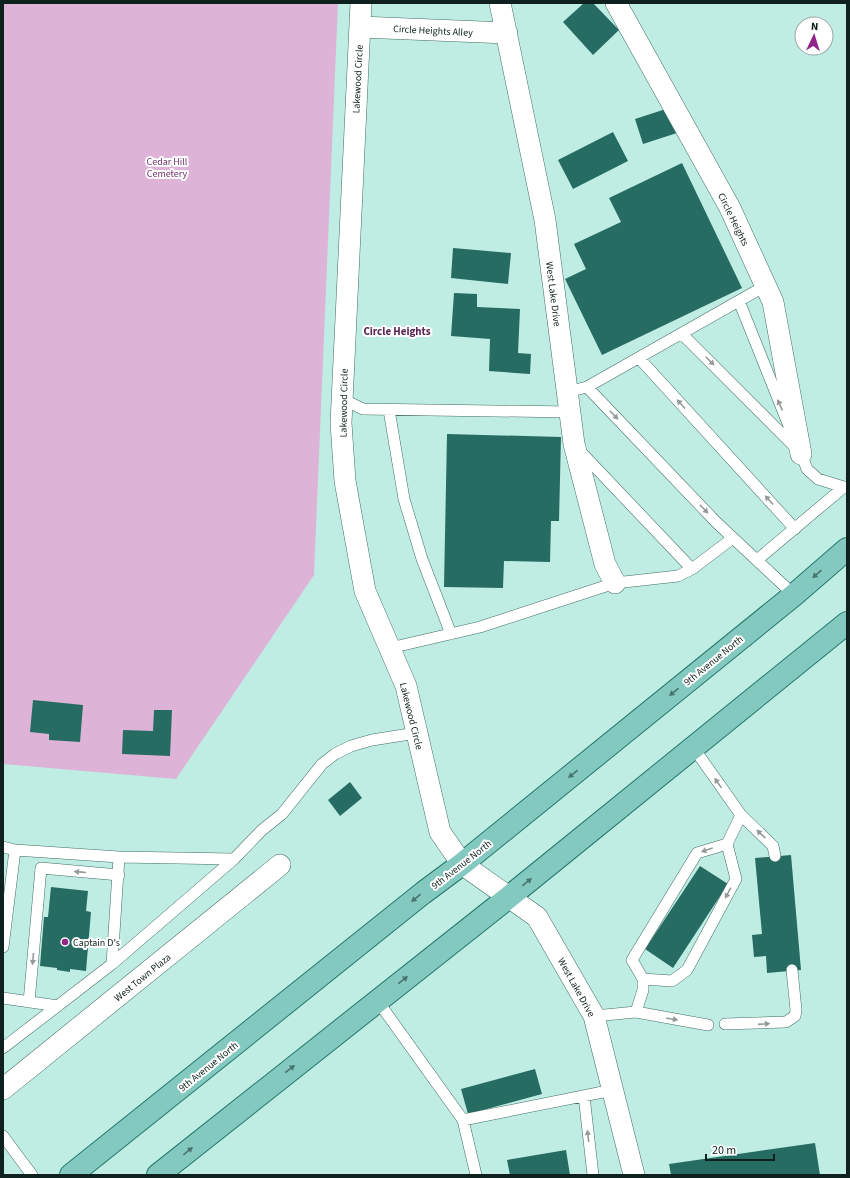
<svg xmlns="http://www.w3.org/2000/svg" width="850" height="1178" font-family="'Source Sans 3',sans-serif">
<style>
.green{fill:#ddb4d7}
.building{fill:#266c62}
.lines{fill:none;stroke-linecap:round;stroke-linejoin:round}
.service-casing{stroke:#426d65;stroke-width:12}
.minor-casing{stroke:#426d65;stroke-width:22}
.primary-casing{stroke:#25776b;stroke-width:24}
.service{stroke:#fff;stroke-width:11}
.minor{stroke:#fff;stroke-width:21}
.primary{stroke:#83c9bf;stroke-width:22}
.oneway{fill:#939b9a}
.oneway2{fill:#49756e}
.poi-dot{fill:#902689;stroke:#fff;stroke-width:1.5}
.labels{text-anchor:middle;stroke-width:4;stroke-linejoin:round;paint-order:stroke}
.street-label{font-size:10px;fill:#0f211e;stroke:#fff}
.park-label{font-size:10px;fill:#72326c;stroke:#fff}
.poi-label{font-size:10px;fill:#0f211e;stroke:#fff;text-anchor:start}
.neighbourhood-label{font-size:11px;font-weight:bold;fill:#5b2756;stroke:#fff}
</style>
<rect width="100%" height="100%" fill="#bfede4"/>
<!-- green -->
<path class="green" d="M 3,3 L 338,3 L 314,575 L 176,779 L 3,764 Z"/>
<!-- building -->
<path class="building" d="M 584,3 L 593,3 L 619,30 L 593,55 L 563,22 Z
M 672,107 L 680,132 L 643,144 L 635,119 Z
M 613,132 L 628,161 L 573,189 L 558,160 Z
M 682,163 L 742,288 L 602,355 L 565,279 L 586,269 L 574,244 L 621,222 L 609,198 Z
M 453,248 L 511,253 L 508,284 L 451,278 Z
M 454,293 L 477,294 L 477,307 L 520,309 L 518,353 L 531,354 L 530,374 L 489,371 L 490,339 L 451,336 Z
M 447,434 L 561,437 L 559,521 L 551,521 L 550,562 L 504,561 L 503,588 L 444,587 Z
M 33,700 L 83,705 L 80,742 L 49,740 L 49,734 L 30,732 Z
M 154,710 L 172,710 L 170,756 L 122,754 L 123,730 L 153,731 Z
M 350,782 L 362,798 L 340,816 L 328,800 Z
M 791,855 L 801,970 L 767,973 L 766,956 L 754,957 L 752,935 L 762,934 L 755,858 Z
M 700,866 L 728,884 L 673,968 L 645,949 Z
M 51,887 L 88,891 L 86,911 L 91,912 L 86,971 L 70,969 L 70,972 L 57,970 L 57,968 L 40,966 L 44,917 L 48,917 Z
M 535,1069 L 542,1094 L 468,1114 L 461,1089 Z
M 815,1143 L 820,1175 L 671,1175 L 669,1164 Z
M 566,1150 L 570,1175 L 510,1175 L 507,1160 Z"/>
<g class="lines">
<!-- service casing -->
<g class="service-casing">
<path id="service" d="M 739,301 L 789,426
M 682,334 L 798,450
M 639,358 L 795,529
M 587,387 L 716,522 L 794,595
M 567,392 L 587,387 L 765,286
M 342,399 L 363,409 L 570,412
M 389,410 L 404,499 L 422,559 L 451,634
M 578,449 L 692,569
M 800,451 L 807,469 L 818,479 L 847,488
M 757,560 L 844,487
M 390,648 L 480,627 L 615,583 L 678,576 L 692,569 L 733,538
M 693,747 L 741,815 L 773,846 L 775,856
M 3,847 L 15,850 L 119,857 L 234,859
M 3,947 L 15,850
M 112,964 L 119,857
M 643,979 L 672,981 L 687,970 L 736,879 L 727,844
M 3,998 L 58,1006
M 377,1000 L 463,1120 L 613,1090
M 29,1002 L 41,868 L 119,875
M 636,1012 L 643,990 L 643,979 L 632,960 L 697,853 L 727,844 L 741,815
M 594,1016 L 636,1012 L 708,1025
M 725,1024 L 786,1022 L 795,1016 L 796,1010 L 792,970
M 3,1048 L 112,964 L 234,859 L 262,830 L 282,814 L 322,764 L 335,754 L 351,746 L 372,740 L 416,733
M 584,1096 L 593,1175
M 463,1120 L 476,1175
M 3,1136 L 32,1175"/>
</g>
<!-- minor casing -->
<g class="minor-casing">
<path id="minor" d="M 361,3 L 341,423 L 345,481 L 365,591 L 406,686 L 440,832 L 462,864 L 537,917 L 594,1016 L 634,1175
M 500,3 L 545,220 L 574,444 L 605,564 L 615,583
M 616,3 L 730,208 L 773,302 L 801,454
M 360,27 L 507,33
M 3,1089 L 280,865"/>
</g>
<!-- primary casing -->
<g class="primary-casing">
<path id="primary" d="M 71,1175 L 423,893 L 462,864 L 794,595 L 847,549
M 158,1175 L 509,897 L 847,623"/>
</g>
<!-- service -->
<use href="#service" class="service"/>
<!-- minor -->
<use href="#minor" class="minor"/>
<!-- primary -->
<use href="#primary" class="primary"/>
</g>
<!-- one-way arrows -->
<defs><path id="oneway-solid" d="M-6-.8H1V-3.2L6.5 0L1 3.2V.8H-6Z"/></defs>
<g class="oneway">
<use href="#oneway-solid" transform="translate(710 361) rotate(45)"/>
<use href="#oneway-solid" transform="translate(681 404) rotate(-132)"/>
<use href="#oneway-solid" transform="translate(780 405) rotate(-114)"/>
<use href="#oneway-solid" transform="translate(614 415) rotate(46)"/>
<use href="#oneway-solid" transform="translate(769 500) rotate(-132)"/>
<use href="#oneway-solid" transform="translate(704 509) rotate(46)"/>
<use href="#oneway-solid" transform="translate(718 783) rotate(-125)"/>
<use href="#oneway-solid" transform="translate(761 834) rotate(-137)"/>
<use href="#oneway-solid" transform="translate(707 850) rotate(161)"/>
<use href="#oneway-solid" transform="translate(80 872) rotate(-175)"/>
<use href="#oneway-solid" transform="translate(728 893) rotate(118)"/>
<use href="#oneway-solid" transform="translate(33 959) rotate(95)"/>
<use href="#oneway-solid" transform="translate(672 1019) rotate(10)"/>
<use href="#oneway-solid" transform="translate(764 1024) rotate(-4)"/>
<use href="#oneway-solid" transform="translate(588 1136) rotate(-97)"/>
</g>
<g class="oneway2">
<use href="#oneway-solid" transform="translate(817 574) rotate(139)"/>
<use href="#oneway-solid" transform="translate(674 692) rotate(141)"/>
<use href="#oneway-solid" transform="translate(573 774) rotate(141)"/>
<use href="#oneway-solid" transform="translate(527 882) rotate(-39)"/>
<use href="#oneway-solid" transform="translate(416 898) rotate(141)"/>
<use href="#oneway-solid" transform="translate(403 980) rotate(-38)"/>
<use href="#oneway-solid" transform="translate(290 1069) rotate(-38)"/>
<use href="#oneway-solid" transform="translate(188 1151) rotate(-39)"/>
</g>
<!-- markers -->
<circle class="poi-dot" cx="65" cy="942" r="4"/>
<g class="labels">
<!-- street labels -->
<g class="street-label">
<text transform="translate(433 30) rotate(3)" y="4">Circle Heights Alley</text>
<text transform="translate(357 79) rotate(-87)" y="4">Lakewood Circle</text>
<text transform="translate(734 219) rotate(64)" y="4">Circle Heights</text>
<text transform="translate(554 294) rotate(83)" y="4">West Lake Drive</text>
<text transform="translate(343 403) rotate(-89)" y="4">Lakewood Circle</text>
<text transform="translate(713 660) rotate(-39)" y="4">9th Avenue North</text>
<text transform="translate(412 716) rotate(76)" y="4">Lakewood Circle</text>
<text transform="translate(461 864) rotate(-38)" y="4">9th Avenue North</text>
<text transform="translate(142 977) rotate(-39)" y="4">West Town Plaza</text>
<text transform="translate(577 987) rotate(61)" y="4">West Lake Drive</text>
<text transform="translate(208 1066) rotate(-39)" y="4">9th Avenue North</text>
</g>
<!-- park labels -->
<g class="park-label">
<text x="167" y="165">Cedar Hill<tspan x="167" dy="12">Cemetery</tspan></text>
</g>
<!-- poi labels -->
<g class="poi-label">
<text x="73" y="946">Captain D's</text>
</g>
<!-- neighbourhood labels -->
<g class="neighbourhood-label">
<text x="397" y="335">Circle Heights</text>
</g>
</g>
<!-- border -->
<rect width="850" height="1178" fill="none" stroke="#0f211e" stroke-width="8"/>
<!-- north arrow -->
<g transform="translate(814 36) rotate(4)"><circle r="19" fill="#ffffff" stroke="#9fa6a5"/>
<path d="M0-3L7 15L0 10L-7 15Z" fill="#902689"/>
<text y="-6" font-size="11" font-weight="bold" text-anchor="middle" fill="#0f211e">N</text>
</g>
<!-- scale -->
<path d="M706 1154v6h68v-6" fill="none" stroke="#0f211e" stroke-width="2"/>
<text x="712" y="1154" font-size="12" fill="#0f211e" stroke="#ffffff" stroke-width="3" paint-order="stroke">20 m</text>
</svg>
